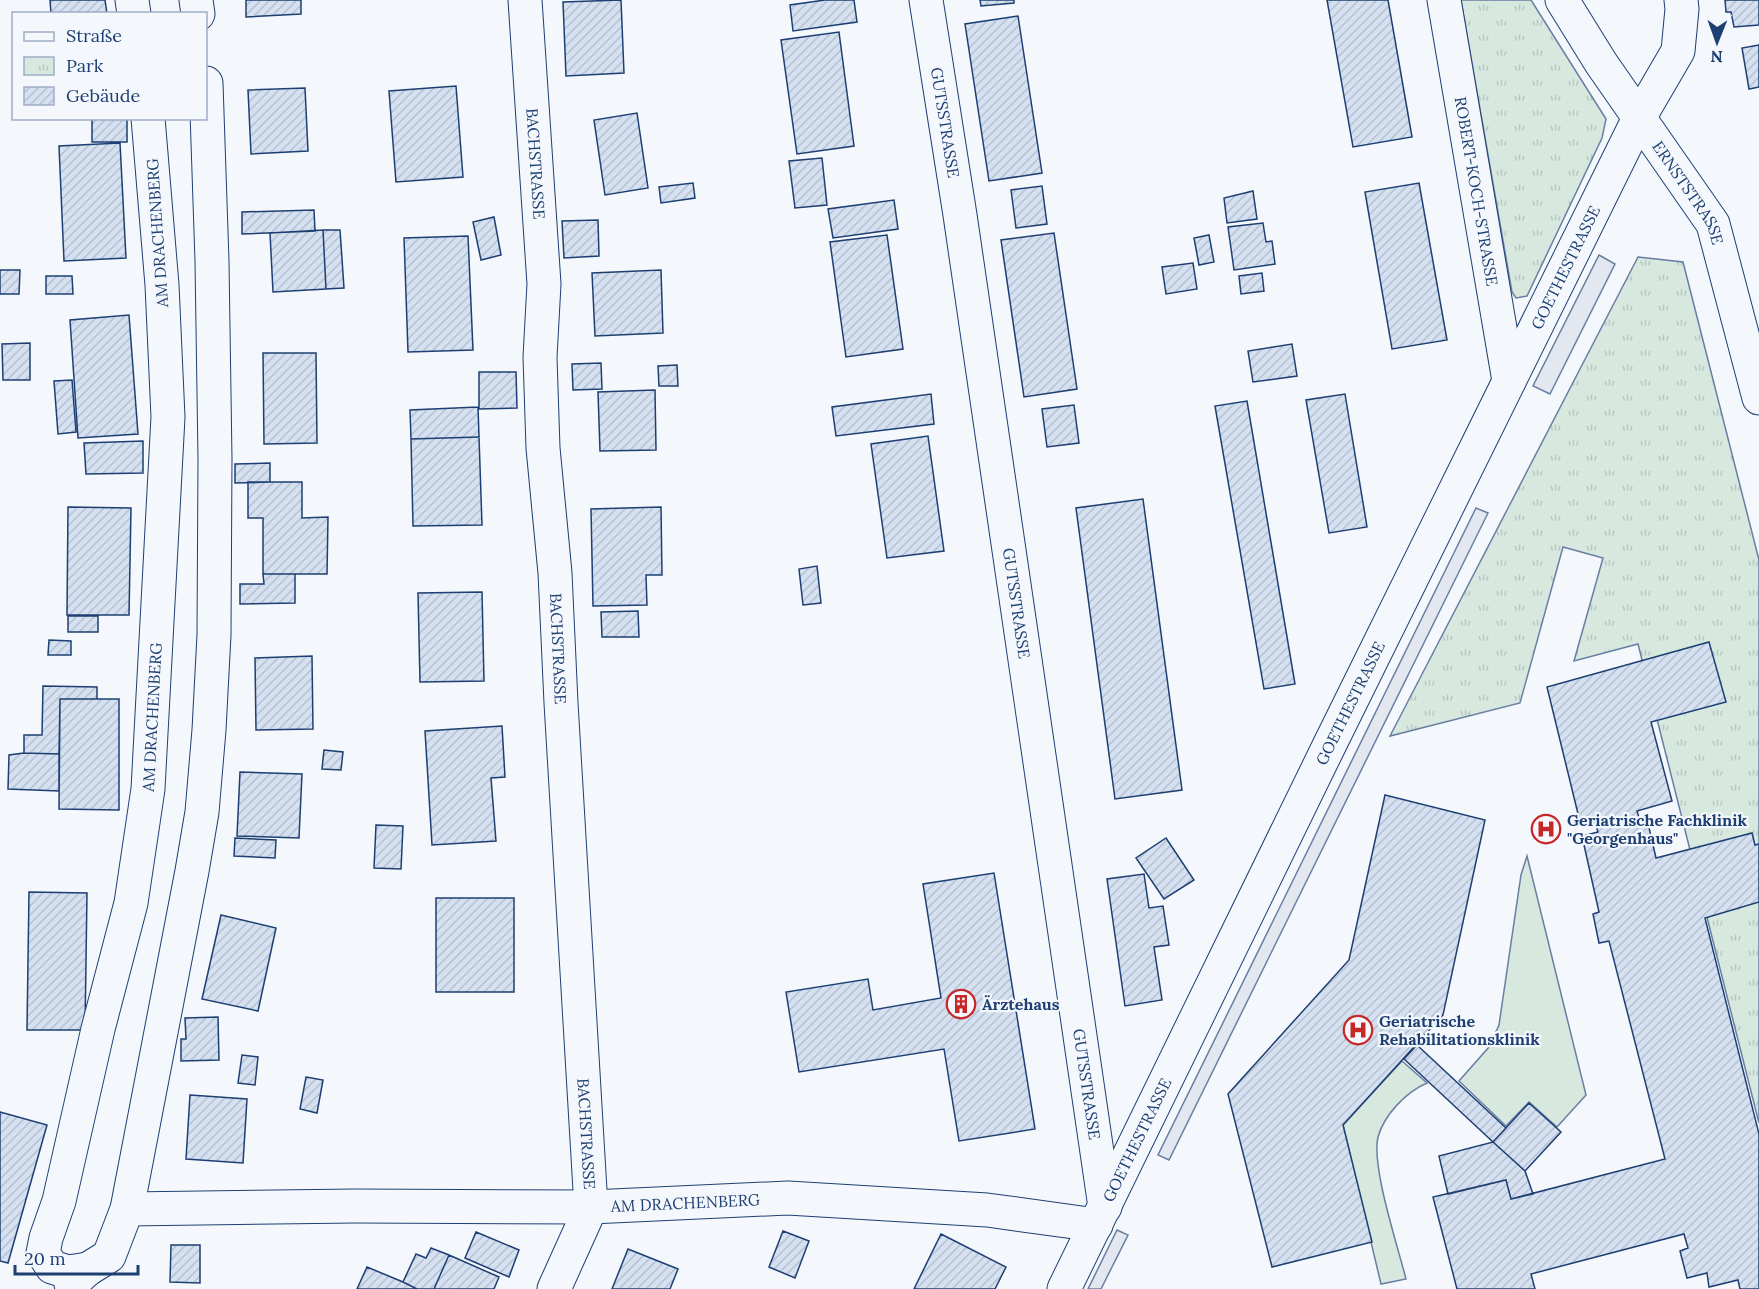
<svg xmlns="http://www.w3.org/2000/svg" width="1759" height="1289" font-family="Lora,serif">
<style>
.green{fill:#d7e8df;stroke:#687fa3;stroke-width:1.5}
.park{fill:url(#park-tufts);stroke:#687fa3;stroke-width:1.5}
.parking{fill:#e3e8f0;stroke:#687fa3;stroke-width:1.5}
.building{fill:url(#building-hatch);stroke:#1d3f73;stroke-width:1.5}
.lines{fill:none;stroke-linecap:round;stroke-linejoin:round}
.street-casing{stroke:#1d3f73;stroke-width:35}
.street{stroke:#f4f7fb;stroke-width:33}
.labels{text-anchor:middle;stroke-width:4.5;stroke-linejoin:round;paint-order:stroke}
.street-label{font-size:16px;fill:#1d3f73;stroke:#f4f7fb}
.poi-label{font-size:16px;font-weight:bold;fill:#1d3f73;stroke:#f4f7fb;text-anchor:start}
</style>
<defs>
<pattern id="park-tufts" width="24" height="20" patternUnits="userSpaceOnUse" patternTransform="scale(1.5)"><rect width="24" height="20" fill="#d7e8df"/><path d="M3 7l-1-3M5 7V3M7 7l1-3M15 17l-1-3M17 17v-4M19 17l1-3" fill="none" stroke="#b8c8c3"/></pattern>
<pattern id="building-hatch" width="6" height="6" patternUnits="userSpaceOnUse" patternTransform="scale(1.5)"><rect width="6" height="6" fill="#d5e0f0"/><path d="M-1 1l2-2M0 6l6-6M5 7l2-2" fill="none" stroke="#b6c1d1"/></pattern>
</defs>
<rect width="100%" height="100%" fill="#f4f7fb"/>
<!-- green -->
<path class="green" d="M 1527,856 L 1586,1095 L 1557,1127 L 1529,1102 L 1506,1126 L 1459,1081 L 1489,1047 L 1499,1025 L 1521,875 Z
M 1402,1061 L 1427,1083 C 1406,1092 1384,1115 1378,1137 C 1371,1166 1398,1247 1406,1279 L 1381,1284 L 1343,1125 Z"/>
<!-- park -->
<path class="park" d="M 1461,0 L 1531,0 L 1606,119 L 1602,138 L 1527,296 L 1516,298 L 1512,292 Z
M 1638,257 L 1683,262 L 1759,560 L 1759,1123 L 1638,644 L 1574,661 L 1603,558 L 1563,547 L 1520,703 L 1390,736 Z"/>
<!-- parking -->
<path class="parking" d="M 1599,255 L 1615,264 L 1550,394 L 1533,386 Z
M 1476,508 L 1488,513 L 1169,1160 L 1158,1155 Z
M 1117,1230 L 1128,1235 L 1101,1289 L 1088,1289 Z"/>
<!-- building -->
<path class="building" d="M 50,0 L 105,0 L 107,14 L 51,14 Z
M 246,0 L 301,0 L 301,14 L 246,17 Z
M 621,0 L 624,73 L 566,76 L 563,2 Z
M 825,0 L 854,0 L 857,22 L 793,31 L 790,5 Z
M 980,0 L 1014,0 L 1014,3 L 981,6 Z
M 1327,0 L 1388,0 L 1412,137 L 1353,147 Z
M 1725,0 L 1759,0 L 1759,25 L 1734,27 L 1731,12 L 1726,12 Z
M 1018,16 L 1042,173 L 989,181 L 965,24 Z
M 839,32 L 854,146 L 797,154 L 781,40 Z
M 1759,45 L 1759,87 L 1749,89 L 1742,48 Z
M 456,86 L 463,177 L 396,182 L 389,91 Z
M 305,88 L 308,151 L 251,154 L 248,90 Z
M 637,113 L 648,188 L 605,195 L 594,120 Z
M 92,118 L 127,118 L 127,142 L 92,142 Z
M 120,143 L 126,258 L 64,261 L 59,146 Z
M 822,158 L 827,205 L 795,208 L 789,161 Z
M 693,183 L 695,198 L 661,203 L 659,187 Z
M 1419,183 L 1447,340 L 1392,349 L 1365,192 Z
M 1042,186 L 1047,224 L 1016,228 L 1011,190 Z
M 1253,191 L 1257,219 L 1227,223 L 1224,198 Z
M 894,200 L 898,229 L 833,238 L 828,209 Z
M 314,210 L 315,231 L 242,234 L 242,212 Z
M 494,217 L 501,255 L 481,260 L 473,222 Z
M 598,220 L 599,256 L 564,258 L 562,221 Z
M 1263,223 L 1266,242 L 1272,241 L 1275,264 L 1234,270 L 1228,227 Z
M 323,230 L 326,289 L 273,292 L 270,233 Z
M 323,230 L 340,230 L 344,288 L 326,289 Z
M 1054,233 L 1077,389 L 1024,397 L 1001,240 Z
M 887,235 L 903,349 L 846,357 L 830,242 Z
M 1209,235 L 1214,262 L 1199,265 L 1194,238 Z
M 468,236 L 473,350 L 408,352 L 404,238 Z
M 1193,263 L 1197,289 L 1166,294 L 1162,267 Z
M 0,270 L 20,270 L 19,294 L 0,294 Z
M 661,270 L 663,333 L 595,336 L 592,273 Z
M 1262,273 L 1264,291 L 1241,294 L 1239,276 Z
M 46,276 L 72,276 L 73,294 L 46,294 Z
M 129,315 L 138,434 L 78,438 L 70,320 Z
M 30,343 L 30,380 L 3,380 L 2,344 Z
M 1292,344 L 1297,376 L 1253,382 L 1248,351 Z
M 263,353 L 316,353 L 317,443 L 264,444 Z
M 601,363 L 602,389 L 573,390 L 572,364 Z
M 677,365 L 678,386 L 659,386 L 658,366 Z
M 479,372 L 516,372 L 517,408 L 479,409 Z
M 72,380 L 76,432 L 58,434 L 54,381 Z
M 655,390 L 656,450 L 600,451 L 598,392 Z
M 931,394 L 934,424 L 836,436 L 832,407 Z
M 1345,394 L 1367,527 L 1329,533 L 1306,400 Z
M 1247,401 L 1295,684 L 1264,689 L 1215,406 Z
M 1074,405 L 1079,443 L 1047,447 L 1042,409 Z
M 478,407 L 479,437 L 411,439 L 410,410 Z
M 928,436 L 944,551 L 887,558 L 871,444 Z
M 479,437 L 482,525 L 413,526 L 411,439 Z
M 143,441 L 143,473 L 86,474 L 84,443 Z
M 270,463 L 270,482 L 235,483 L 235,464 Z
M 248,482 L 302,482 L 302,518 L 328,517 L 327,574 L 263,574 L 263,518 L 248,518 Z
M 1143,499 L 1182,790 L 1115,799 L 1076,508 Z
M 68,507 L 131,508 L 129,615 L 67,615 Z
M 661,507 L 662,575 L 646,575 L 647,605 L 593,606 L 591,509 Z
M 817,566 L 821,603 L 803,605 L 799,569 Z
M 263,574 L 295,574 L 295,603 L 240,604 L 240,584 L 264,584 Z
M 482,592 L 484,681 L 420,682 L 418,593 Z
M 638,611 L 639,637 L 602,637 L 601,612 Z
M 68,616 L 98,616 L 98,632 L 68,632 Z
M 49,640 L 71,641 L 71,655 L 48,655 Z
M 1709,642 L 1726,702 L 1651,722 L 1672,801 L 1637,811 L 1640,821 L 1647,819 L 1656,858 L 1752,833 L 1755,845 L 1759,844 L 1759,902 L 1705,918 L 1759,1134 L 1759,1289 L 1740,1289 L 1738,1280 L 1709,1287 L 1707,1273 L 1687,1278 L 1680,1251 L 1688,1248 L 1684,1234 L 1531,1274 L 1535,1289 L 1457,1289 L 1433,1197 L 1506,1180 L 1511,1199 L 1665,1159 L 1609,941 L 1599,943 L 1593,914 L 1599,912 L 1582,836 L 1598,832 L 1595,822 L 1581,826 L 1547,687 Z
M 312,656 L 313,729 L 256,730 L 255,658 Z
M 43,686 L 97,687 L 97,699 L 60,699 L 59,754 L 24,753 L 24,735 L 42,735 Z
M 60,699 L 119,699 L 119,810 L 59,809 Z
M 502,726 L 505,777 L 491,778 L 496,841 L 432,845 L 425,731 Z
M 324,750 L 343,752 L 341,770 L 322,769 Z
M 24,753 L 59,754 L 59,791 L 8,789 L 9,755 Z
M 240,772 L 302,774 L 299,838 L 237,836 Z
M 1385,795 L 1485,820 L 1443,1015 L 1343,1125 L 1372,1242 L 1272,1267 L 1228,1094 L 1349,960 Z
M 376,825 L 403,826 L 401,869 L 374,868 Z
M 235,838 L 276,840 L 275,858 L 234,856 Z
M 1166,838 L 1194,880 L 1164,899 L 1136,858 Z
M 994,873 L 1035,1129 L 959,1141 L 944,1049 L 799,1072 L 786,992 L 868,979 L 873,1010 L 941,998 L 923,884 Z
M 1144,874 L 1149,908 L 1163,906 L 1169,945 L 1154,947 L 1162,1000 L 1125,1006 L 1107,879 Z
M 29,892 L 87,893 L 85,1030 L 27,1030 Z
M 436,898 L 514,898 L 514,992 L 436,992 Z
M 221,915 L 276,928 L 258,1011 L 202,999 Z
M 218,1017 L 219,1060 L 181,1061 L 181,1039 L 186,1039 L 185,1018 Z
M 1417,1045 L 1506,1128 L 1493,1142 L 1404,1059 Z
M 242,1055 L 258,1057 L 255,1085 L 238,1083 Z
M 306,1077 L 323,1080 L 317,1113 L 300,1109 Z
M 190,1095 L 247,1099 L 243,1163 L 186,1159 Z
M 1529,1103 L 1561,1132 L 1525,1171 L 1493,1142 Z
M 0,1112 L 47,1125 L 8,1263 L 0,1261 Z
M 1493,1142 L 1525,1171 L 1533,1194 L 1511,1199 L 1506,1180 L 1448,1194 L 1439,1156 Z
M 783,1231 L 809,1241 L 795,1278 L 769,1267 Z
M 476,1232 L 519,1250 L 509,1277 L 465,1258 Z
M 941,1234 L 1006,1267 L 995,1289 L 914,1289 Z
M 171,1245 L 200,1245 L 200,1283 L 170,1282 Z
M 431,1248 L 449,1255 L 434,1289 L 417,1289 L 403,1282 L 416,1254 L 426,1258 Z
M 628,1249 L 678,1269 L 670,1289 L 612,1289 Z
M 449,1255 L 499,1277 L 494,1289 L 434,1289 Z
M 367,1267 L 403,1282 L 417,1289 L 357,1289 Z"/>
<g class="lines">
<!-- street casing -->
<g class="street-casing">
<g id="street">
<path d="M 132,0 L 134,14"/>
<path d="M 196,0 L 198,14"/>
<path id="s1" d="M 525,0 L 544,284 L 540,357 L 543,448 L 555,573 L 561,703 L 591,1207 L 554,1289"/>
<path id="s2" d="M 926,0 L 960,215 L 1105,1207"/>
<path id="s3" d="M 1444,0 L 1509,381"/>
<path id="s4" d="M 1562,0 L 1601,63 L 1713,224 L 1759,398"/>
<path id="s5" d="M 206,83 L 212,261 L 215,459 L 214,635 L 209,730 L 202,812 L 192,871 L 127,1209 L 356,1206 L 591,1207 L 788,1198 L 987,1210 L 1096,1225"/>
<path id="s6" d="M 88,1269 L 68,1272 L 52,1267 L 43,1253 L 46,1238 L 59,1201 L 98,1029 L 131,903 L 148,789 L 168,417 L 162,285 L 148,118"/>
<path d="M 71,1284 L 88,1269 L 109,1256 L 127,1209"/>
<path id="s7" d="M 1064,1289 L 1328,748 L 1639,118 L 1678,51 L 1682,9 L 1681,0"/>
</g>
</g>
<!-- street -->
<use href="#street" class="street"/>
</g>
<!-- icons -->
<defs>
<g id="hospital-ring" transform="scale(1.5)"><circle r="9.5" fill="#f4f7fb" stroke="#c62828" stroke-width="1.5"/><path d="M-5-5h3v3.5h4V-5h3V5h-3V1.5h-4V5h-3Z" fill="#c62828"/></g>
<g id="building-ring" transform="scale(1.5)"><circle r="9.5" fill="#f4f7fb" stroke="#c62828" stroke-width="1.5"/><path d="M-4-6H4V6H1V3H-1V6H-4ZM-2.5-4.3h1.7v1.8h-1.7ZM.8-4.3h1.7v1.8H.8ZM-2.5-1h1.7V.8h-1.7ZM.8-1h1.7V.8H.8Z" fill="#c62828"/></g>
</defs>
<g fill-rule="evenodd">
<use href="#hospital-ring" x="1546" y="829"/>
<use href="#building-ring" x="961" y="1004"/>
<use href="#hospital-ring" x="1358" y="1030"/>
</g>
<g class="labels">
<!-- street labels -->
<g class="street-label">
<text dy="6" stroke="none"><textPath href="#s2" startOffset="124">GUTSSTRASSE</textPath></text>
<text dy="6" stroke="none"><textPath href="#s1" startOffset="164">BACHSTRASSE</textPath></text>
<text dy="6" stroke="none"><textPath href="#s3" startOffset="194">ROBERT-KOCH-STRASSE</textPath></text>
<text dy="6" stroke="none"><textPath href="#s4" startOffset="231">ERNSTSTRASSE</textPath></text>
<text transform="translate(157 233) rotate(-94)" y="6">AM DRACHENBERG</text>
<text dy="6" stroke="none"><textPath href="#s7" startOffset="1138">GOETHESTRASSE</textPath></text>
<text dy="6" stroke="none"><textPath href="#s2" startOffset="610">GUTSSTRASSE</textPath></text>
<text dy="6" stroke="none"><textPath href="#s1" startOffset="650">BACHSTRASSE</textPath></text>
<text dy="6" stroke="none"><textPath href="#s7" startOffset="652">GOETHESTRASSE</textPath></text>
<text dy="6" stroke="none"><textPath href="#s6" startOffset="602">AM DRACHENBERG</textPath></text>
<text dy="6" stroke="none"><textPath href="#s2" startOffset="1096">GUTSSTRASSE</textPath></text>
<text dy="6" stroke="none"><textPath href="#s1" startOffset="1136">BACHSTRASSE</textPath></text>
<text dy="6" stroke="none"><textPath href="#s7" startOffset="166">GOETHESTRASSE</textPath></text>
<text dy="6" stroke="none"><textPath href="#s5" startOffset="1692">AM DRACHENBERG</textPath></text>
</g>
<!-- poi labels -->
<g class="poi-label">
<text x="1567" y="826">Geriatrische Fachklinik<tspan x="1567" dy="18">"Georgenhaus"</tspan></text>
<text x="982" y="1010">Ärztehaus</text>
<text x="1379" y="1027">Geriatrische<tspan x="1379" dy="18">Rehabilitationsklinik</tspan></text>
</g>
</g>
<!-- legend -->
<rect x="12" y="12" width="195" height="108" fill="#f4f7fb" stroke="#9eadc5" stroke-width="1.5"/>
<rect x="24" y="32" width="30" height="9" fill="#f4f7fb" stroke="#9eadc5" stroke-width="1.5"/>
<text x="66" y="42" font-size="18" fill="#1d3f73">Straße</text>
<rect x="24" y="57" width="30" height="18" fill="url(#park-tufts)" stroke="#9eadc5" stroke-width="1.5"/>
<text x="66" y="72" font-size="18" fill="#1d3f73">Park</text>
<rect x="24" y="87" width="30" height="18" fill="url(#building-hatch)" stroke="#9eadc5" stroke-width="1.5"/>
<text x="66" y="102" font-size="18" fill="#1d3f73">Gebäude</text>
<!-- north arrow -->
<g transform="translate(1717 42) rotate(181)" stroke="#f4f7fb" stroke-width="4.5" paint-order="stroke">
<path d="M0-4.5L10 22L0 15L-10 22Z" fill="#1d3f73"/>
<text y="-9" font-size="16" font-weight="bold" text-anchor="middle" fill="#1d3f73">N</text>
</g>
<!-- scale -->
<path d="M15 1265v9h123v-9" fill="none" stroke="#1d3f73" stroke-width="3"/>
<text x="24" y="1265" font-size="18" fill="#1d3f73" stroke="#f4f7fb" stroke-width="4.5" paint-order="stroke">20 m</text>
</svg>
